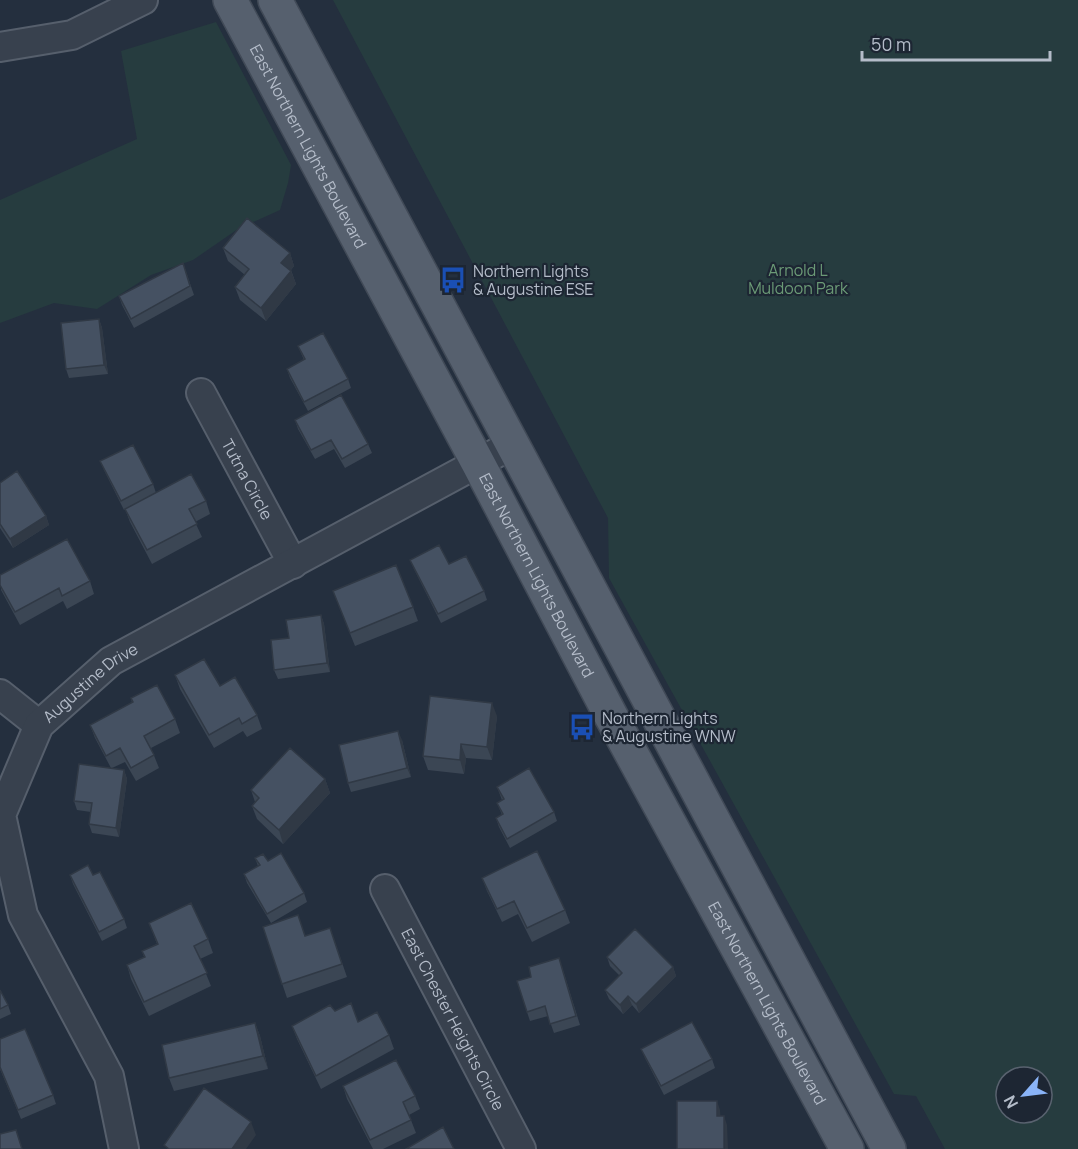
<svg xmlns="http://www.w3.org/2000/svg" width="1078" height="1149" font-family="Manrope,sans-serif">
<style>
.green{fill:#263c3f;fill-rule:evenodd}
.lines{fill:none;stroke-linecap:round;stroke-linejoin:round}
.minor-casing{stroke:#565f6c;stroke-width:32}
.major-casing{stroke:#414a57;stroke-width:36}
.minor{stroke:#38414e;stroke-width:28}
.major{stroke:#56606e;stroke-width:33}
.wall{fill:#3b4654}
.shaded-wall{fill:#303945}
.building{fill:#455162;stroke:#303945;stroke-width:1.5}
.labels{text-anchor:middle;stroke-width:4.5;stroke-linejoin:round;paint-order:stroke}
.street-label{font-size:16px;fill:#b4bcc9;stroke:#1d2633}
.park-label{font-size:16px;fill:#6b9a76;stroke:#1d2633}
.poi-label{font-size:16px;fill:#b4bcc9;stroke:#1d2633;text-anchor:start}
</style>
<rect width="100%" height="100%" fill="#242f3e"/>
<!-- green -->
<path class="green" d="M 333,0 L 1078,0 L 1078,1149 L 945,1149 L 916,1096 L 894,1094 L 609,578 L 608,518 ZM 1006,1077 L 1042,1077 L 1042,1113 L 1006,1113 Z
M 216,22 L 291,165 L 288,183 L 280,210 L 238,229 L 193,260 L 151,275 L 97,309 L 54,303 L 0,323 L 0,200 L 137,139 L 121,51 Z"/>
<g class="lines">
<!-- minor casing -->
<g class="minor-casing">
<g id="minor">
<path d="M 0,47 L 72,35 L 143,0"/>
<path id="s1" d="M 201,393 L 293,564"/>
<path d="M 0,694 L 39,725"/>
<path id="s2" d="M 385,889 L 521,1149"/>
<path id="s3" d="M 124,1149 L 109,1076 L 23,915 L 1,815 L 39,725 L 111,661 L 513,444"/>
</g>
</g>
<!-- major casing -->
<g class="major-casing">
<g id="major">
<path id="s4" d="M 230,0 L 478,463 L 611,716 L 847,1149"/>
<path d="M 275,0 L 889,1149"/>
</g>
</g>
<!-- minor -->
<use href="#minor" class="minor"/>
<!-- major -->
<use href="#major" class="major"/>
</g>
<!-- wall -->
<path class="wall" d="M 223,248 L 290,253 L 294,266 L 291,270 L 296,284 L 266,321 L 240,300 L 235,287 L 245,275 L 228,261 Z
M 183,263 L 194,295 L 134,328 L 122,305 L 119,296 Z
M 99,319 L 102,328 L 108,374 L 69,378 L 66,369 Z
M 298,346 L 348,379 L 351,388 L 308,411 L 290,378 L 287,369 L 304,360 Z
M 295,420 L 368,444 L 372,453 L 345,468 L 334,449 L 315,459 L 298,429 Z
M 100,461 L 153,484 L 156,493 L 206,501 L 210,514 L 195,522 L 202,537 L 152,564 L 130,522 L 125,509 L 152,495 L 124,510 L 104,470 Z
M 0,483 L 46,516 L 49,525 L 13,548 L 0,528 Z
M 410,560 L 449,564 L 484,591 L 487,600 L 441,623 L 414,569 Z
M 0,575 L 90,581 L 94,594 L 67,609 L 63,601 L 20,625 L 1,590 Z
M 333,591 L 413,607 L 418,621 L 355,646 Z
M 321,615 L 324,624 L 330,672 L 278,679 L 274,670 L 289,638 Z
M 175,675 L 220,686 L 257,715 L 262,729 L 247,737 L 243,731 L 214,748 L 180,689 Z
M 131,698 L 175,719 L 180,733 L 151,748 L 159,768 L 136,781 L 125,762 L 112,768 L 124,770 L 127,779 L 119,837 L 92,833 L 89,824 L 91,812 L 77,810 L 74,801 L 111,768 L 95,738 L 90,725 L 132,703 Z
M 497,716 L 492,760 L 466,758 L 464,774 L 428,770 L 423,756 Z
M 402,740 L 411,777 L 351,792 L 348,783 Z
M 325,779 L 330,793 L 283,844 L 257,819 L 252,806 L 255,802 L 251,790 Z
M 497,787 L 554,812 L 557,821 L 510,848 L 499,827 L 496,818 L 502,815 L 497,803 L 502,800 Z
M 255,858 L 268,861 L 304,893 L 307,902 L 271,923 L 247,883 L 244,874 L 258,866 Z
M 70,875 L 93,875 L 124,919 L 127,928 L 102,941 L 73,884 Z
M 482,878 L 565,910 L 570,923 L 532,942 L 518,914 L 502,922 L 487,891 Z
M 149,923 L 208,939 L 213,953 L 200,959 L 211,986 L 149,1016 L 131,979 L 127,965 L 144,957 L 142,951 L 157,944 Z
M 263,927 L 305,936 L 330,928 L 347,977 L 287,998 Z
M 607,957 L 673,967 L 676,976 L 639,1013 L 632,1005 L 623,1014 L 609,999 L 605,990 L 620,976 L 610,966 Z
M 562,967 L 580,1025 L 554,1033 L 548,1016 L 530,1021 L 527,1012 Z
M 0,990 L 8,1005 L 11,1014 L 0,1019 Z
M 335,1011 L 389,1035 L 394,1049 L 321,1089 L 297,1039 L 292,1026 Z
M 255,1023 L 260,1036 L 268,1069 L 174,1091 L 169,1078 Z
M 0,1039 L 53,1095 L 56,1104 L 21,1119 L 0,1069 Z
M 641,1049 L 712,1059 L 715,1068 L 664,1095 L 645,1058 Z
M 343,1086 L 415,1096 L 420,1109 L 409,1115 L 416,1133 L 383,1149 L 373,1149 L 347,1099 Z"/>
<!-- shaded-wall -->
<path class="shaded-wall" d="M 290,253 L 294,266 L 286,276 L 281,263 Z
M 291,271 L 296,284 L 266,321 L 261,308 Z
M 99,319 L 102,328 L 108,374 L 104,365 Z
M 46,516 L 49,525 L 13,548 L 10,539 Z
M 321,615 L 324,624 L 330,672 L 327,663 Z
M 492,703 L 497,716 L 492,760 L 487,747 Z
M 398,731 L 402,740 L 411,777 L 407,768 Z
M 461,744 L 466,758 L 464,774 L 460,760 Z
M 124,770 L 127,779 L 119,837 L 116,828 Z
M 325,779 L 330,793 L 283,844 L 279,830 Z
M 673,967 L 676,976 L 639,1013 L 636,1004 Z
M 628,996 L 632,1005 L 623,1014 L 620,1005 Z
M 255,1023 L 260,1036 L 268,1069 L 263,1056 Z
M 717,1101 L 720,1110 L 721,1125 L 717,1116 Z
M 724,1116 L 727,1125 L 728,1149 L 725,1149 Z
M 251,1122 L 256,1135 L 246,1149 L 232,1149 Z"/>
<!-- building -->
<path class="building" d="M 247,218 L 290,253 L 281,263 L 291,271 L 261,308 L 235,287 L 249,269 L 223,248 Z
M 183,263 L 190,286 L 131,319 L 119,296 Z
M 99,319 L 104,365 L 66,369 L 61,323 Z
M 323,333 L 348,379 L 304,402 L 287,369 L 305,359 L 298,346 Z
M 341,395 L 368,444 L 342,459 L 331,440 L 311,450 L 295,420 Z
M 133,445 L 153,484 L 121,501 L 100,461 Z
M 17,471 L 46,516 L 10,539 L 0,524 L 0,483 Z
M 191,474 L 206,501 L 189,509 L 197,524 L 147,550 L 125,509 Z
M 67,539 L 90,581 L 62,596 L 59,588 L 15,612 L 0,585 L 0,575 Z
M 439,545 L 449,564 L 466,556 L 484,591 L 438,614 L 410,560 Z
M 396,565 L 413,607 L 350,633 L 333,591 Z
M 321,615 L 327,663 L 274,670 L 271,640 L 289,638 L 286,620 Z
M 204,659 L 220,686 L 235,677 L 257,715 L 242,724 L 239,718 L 209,735 L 175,675 Z
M 157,685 L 175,719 L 144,736 L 154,755 L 131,768 L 120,748 L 106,756 L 90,725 L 133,702 L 131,698 Z
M 430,696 L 492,703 L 487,747 L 461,744 L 460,760 L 423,756 Z
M 398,731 L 407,768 L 348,783 L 339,745 Z
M 290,748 L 325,779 L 279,830 L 252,806 L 259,798 L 251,790 Z
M 79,764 L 124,770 L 116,828 L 89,824 L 92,803 L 74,801 Z
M 529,768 L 554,812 L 507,839 L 496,818 L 503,814 L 497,803 L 504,799 L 497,787 Z
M 537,851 L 565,910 L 527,928 L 514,901 L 497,909 L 482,878 Z
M 281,853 L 304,893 L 267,914 L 244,874 L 260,865 L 255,858 L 263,854 L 268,861 Z
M 88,865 L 93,875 L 100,872 L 124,919 L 99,932 L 70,875 Z
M 191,903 L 208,939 L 194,946 L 207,973 L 144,1002 L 127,965 L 145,957 L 142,951 L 158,944 L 149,923 Z
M 298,915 L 305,936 L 330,928 L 342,964 L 282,984 L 263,927 Z
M 635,929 L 673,967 L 636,1004 L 628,996 L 620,1005 L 605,990 L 622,973 L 607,957 Z
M 559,958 L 576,1016 L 550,1024 L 545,1006 L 527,1012 L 517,981 L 531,977 L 529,967 Z
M 0,990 L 8,1005 L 0,1009 Z
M 351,1003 L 358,1022 L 377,1012 L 389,1035 L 316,1076 L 292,1026 L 330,1005 L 335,1011 Z
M 692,1022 L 712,1059 L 661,1086 L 641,1049 Z
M 255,1023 L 263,1056 L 169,1078 L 162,1045 Z
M 25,1029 L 53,1095 L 18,1110 L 0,1067 L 0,1039 Z
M 396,1060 L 415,1096 L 403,1102 L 411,1120 L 370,1140 L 343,1086 Z
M 204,1088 L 251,1122 L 232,1149 L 169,1149 L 164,1145 Z
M 677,1101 L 717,1101 L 717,1116 L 724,1116 L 724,1149 L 677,1149 Z
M 443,1127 L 454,1149 L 406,1149 Z
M 16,1130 L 22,1149 L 0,1149 L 0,1134 Z"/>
<!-- icons -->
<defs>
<g id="bus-bare" transform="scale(2.07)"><path d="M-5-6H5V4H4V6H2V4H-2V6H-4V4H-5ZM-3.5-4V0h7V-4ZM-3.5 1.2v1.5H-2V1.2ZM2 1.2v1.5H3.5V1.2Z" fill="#1a4fb4" stroke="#1d2633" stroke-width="2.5" paint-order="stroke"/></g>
</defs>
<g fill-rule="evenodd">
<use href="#bus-bare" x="453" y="280"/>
<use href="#bus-bare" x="582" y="727"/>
</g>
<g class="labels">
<!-- street labels -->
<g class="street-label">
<text dy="6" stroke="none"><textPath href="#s4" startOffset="166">East Northern Lights Boulevard</textPath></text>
<text dy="6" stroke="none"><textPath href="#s1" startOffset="98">Tutna Circle</textPath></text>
<text dy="6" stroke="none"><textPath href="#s4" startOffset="652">East Northern Lights Boulevard</textPath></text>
<text dy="6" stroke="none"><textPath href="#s3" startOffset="524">Augustine Drive</textPath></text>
<text dy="6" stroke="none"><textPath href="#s4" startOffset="1138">East Northern Lights Boulevard</textPath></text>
<text dy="6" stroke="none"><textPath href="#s2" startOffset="147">East Chester Heights Circle</textPath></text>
</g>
<!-- park labels -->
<g class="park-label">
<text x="798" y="276">Arnold L<tspan x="798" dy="18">Muldoon Park</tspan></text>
</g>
<!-- poi labels -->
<g class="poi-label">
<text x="473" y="277">Northern Lights<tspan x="473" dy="18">&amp; Augustine ESE</tspan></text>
<text x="602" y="724">Northern Lights<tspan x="602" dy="18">&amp; Augustine WNW</tspan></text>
</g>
</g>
<!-- north arrow -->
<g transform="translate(1024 1095) rotate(242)"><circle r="28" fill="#1d2633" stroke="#59626f" stroke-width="1.5"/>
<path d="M0-4.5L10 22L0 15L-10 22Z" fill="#8ab4f8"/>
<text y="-9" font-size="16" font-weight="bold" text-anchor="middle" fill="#b4bcc9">N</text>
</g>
<!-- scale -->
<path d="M862 51v9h188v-9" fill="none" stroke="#b4bcc9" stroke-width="3"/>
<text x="871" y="51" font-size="18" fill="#b4bcc9" stroke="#1d2633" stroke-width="4.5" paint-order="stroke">50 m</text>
</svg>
